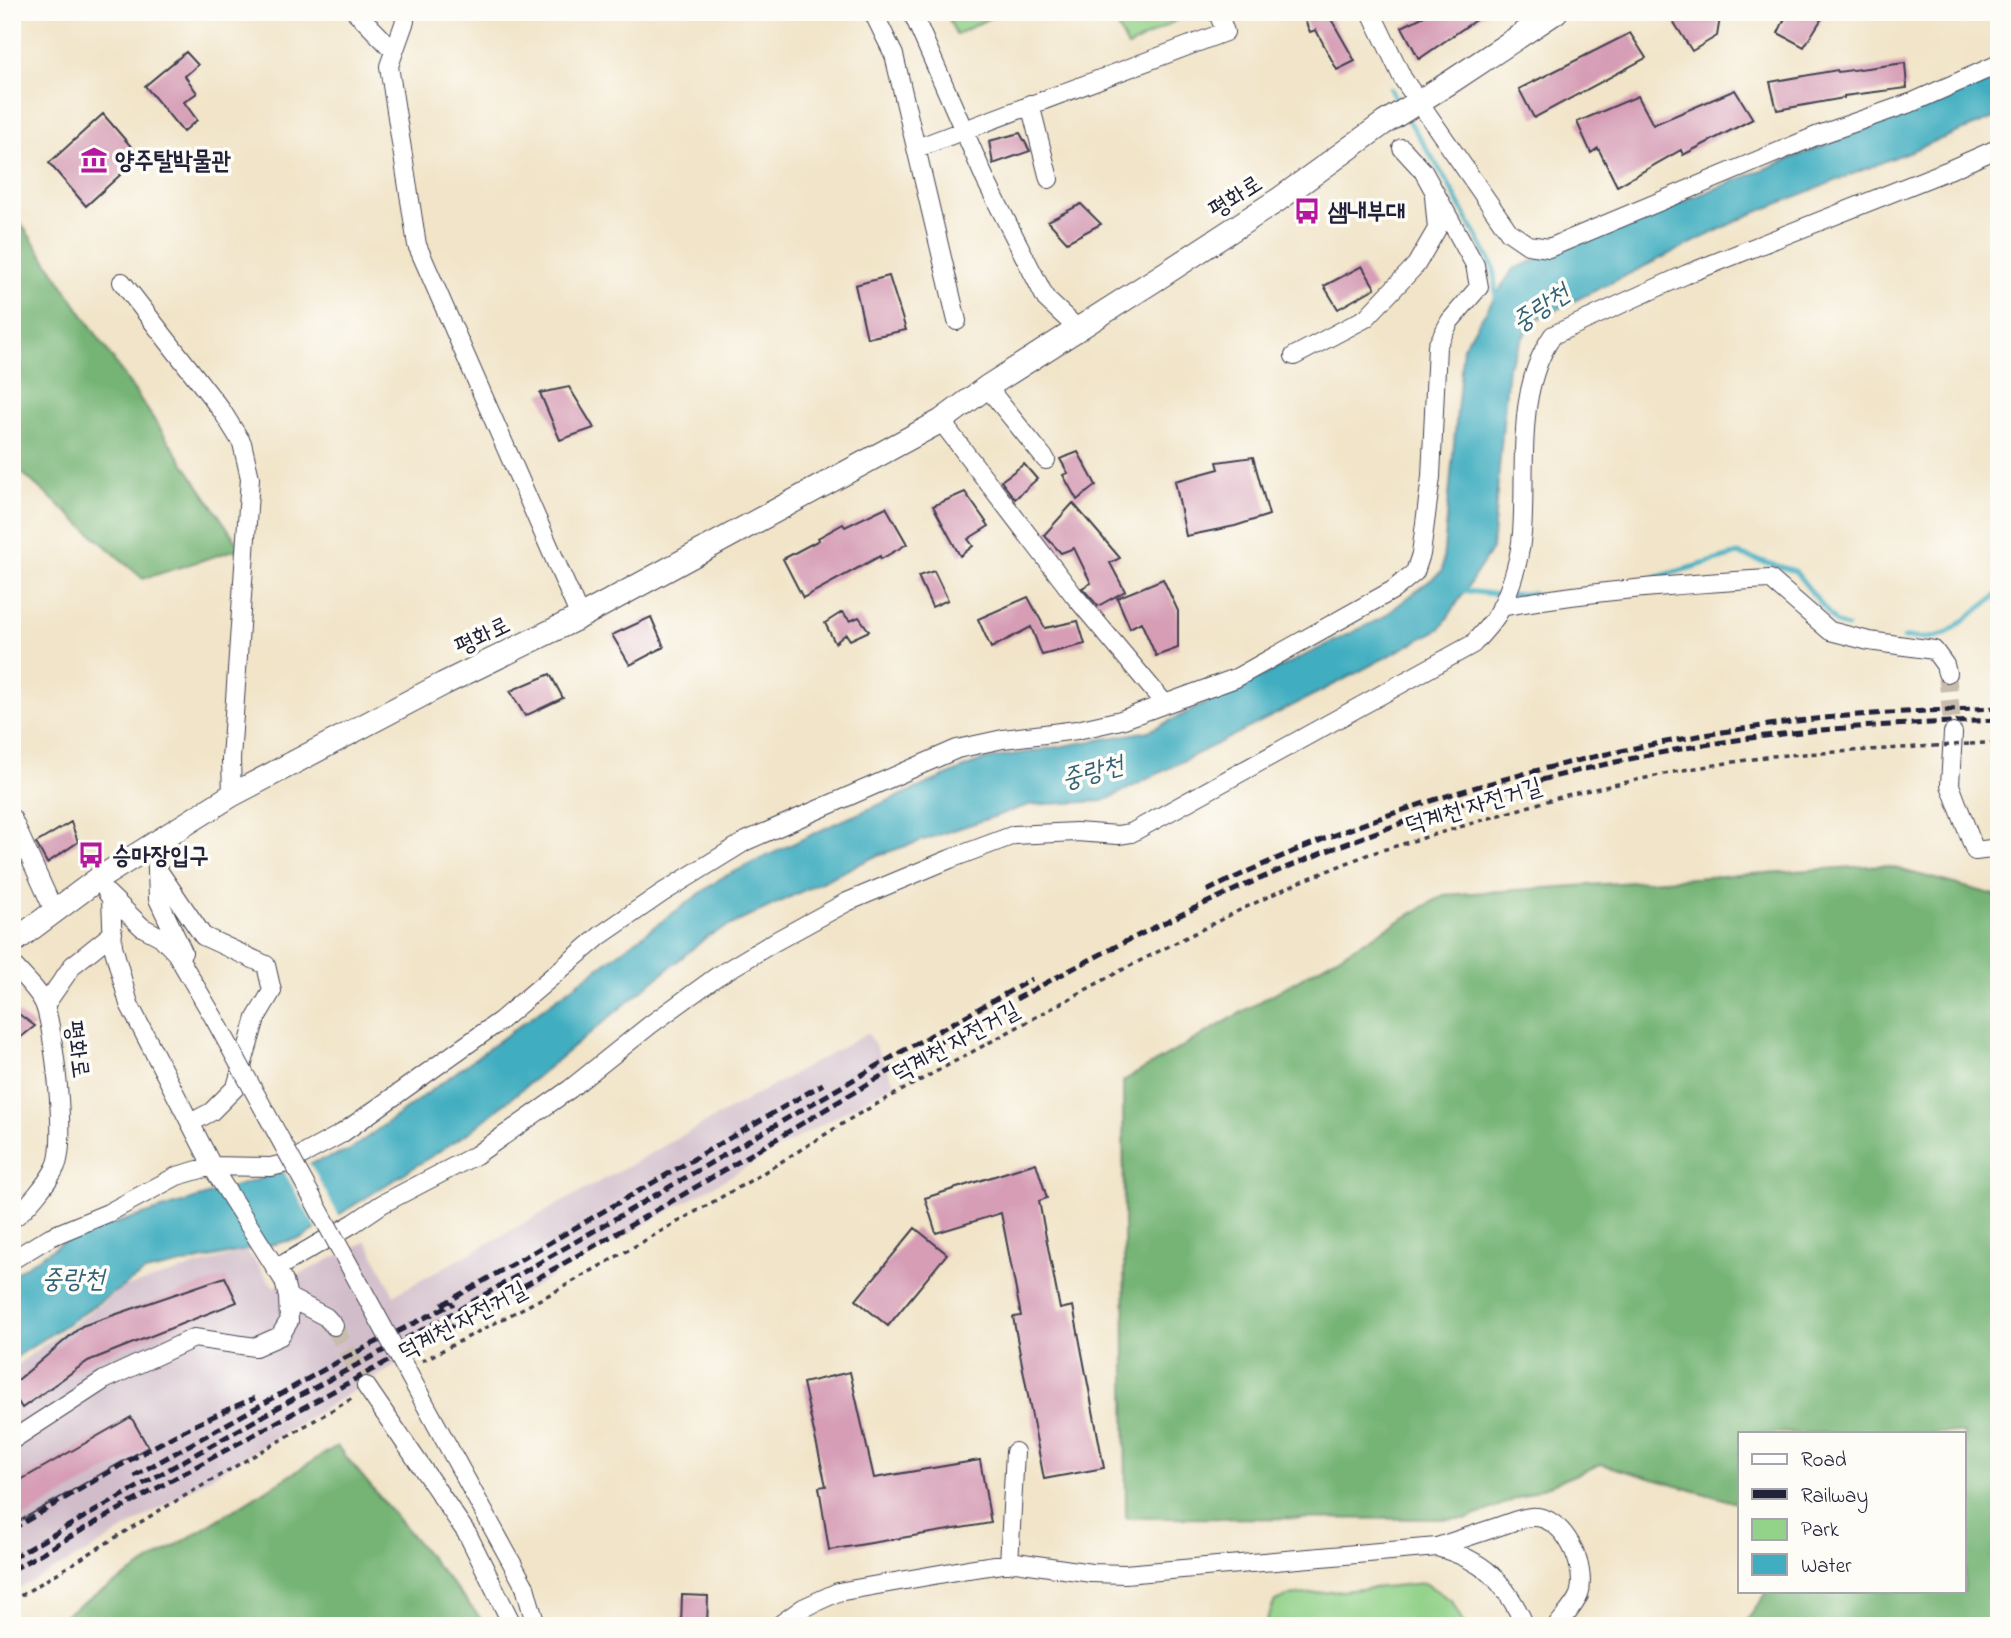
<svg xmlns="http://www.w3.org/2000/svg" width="2011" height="1638" font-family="'Indie Flower','Poor Story',sans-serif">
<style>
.industrial{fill:#d1bdca}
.green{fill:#92d289;stroke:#5a7a62;stroke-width:2}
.forest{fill:#75b475;stroke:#4c6b58;stroke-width:2}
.water{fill:#41adc0;stroke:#32687e;stroke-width:2}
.pier{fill:#f1e4c8}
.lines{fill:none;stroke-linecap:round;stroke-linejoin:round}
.stream{stroke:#41adc0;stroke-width:5}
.building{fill:#d69db5}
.minor-tunnel{stroke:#c8bdac;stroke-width:18;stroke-dasharray:18 9;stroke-linecap:butt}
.minor-casing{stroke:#413f50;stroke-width:20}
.major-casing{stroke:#413f50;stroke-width:25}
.path{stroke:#413f50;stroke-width:3.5;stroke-dasharray:5 5;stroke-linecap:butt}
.minor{stroke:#fff;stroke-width:18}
.major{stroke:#fff;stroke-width:23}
.rail{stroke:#22223b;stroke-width:5;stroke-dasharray:10 5;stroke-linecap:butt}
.minor-bridge-casing{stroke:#413f50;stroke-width:20;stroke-linecap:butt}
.path-bridge{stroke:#413f50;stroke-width:3.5;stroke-dasharray:5 5;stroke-linecap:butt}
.minor-bridge{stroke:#fff;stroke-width:18}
.labels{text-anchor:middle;stroke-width:7;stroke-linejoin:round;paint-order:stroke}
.poi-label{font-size:24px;font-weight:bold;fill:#22223b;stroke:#fdfcf7;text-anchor:start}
.street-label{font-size:24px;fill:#22223b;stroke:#fdfcf7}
.water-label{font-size:26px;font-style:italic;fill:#306177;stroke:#fdfcf7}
</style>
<rect width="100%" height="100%" fill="#fdfcf7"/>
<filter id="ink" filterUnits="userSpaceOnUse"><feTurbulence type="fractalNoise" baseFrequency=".0143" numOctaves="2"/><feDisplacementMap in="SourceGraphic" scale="14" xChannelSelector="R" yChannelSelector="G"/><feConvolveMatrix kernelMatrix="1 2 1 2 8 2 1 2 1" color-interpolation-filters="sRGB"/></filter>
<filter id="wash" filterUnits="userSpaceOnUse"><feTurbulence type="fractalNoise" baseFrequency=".00686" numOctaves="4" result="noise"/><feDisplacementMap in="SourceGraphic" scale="28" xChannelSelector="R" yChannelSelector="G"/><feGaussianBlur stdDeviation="1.57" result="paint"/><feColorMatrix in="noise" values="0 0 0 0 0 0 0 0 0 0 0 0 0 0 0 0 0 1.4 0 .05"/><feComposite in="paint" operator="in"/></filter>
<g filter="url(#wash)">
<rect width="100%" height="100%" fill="#f1e4c8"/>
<!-- industrial -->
<path class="industrial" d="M 868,1033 L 895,1083 L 388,1370 L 87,1552 L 12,1592 L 12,1368 L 123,1288 L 247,1251 L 274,1287 L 367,1241 L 394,1295 Z"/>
<!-- green -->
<path class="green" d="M 946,12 L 1001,12 L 956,35 Z
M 1110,12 L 1191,12 L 1128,47 Z
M 1425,1583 L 1452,1601 L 1465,1626 L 1264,1626 L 1275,1601 L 1287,1596 Z"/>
<!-- forest -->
<path class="forest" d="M 12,210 L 241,548 L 143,579 L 12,464 Z
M 1883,865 L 1999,896 L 1999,1626 L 1743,1626 L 1768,1591 L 1964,1591 L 1964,1433 L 1740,1433 L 1740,1504 L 1601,1464 L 1467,1519 L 1126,1518 L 1123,1081 L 1444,895 Z
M 337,1446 L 487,1626 L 46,1626 Z"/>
<!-- water -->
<path class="water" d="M 1999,76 L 1999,116 L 1747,216 L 1531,322 L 1508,367 L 1492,549 L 1441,628 L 1341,681 L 1104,801 L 1029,805 L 876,856 L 708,936 L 471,1131 L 302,1238 L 145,1272 L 12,1360 L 12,1275 L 71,1237 L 347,1152 L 721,878 L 834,824 L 983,760 L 1149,731 L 1382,618 L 1442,571 L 1463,347 L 1513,269 Z"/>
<!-- pier -->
<path class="pier" d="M 308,1160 L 340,1218 L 318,1232 L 282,1168 Z"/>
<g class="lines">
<!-- stream -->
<path class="stream" d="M 1390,89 L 1401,108
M 1406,116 L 1448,183 L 1494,268 L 1496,299
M 1647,580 L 1738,554 L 1795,571 L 1836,623 L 1847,627
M 1459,590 L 1501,595
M 1511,595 L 1533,593
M 1904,638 L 1929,638 L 1946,634 L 1999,594"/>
</g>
<g id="blocks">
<!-- building -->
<path class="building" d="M 1301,12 L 1327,12 L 1355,61 L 1337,70 L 1316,30 L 1310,32 Z
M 1432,12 L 1487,12 L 1419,59 L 1402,27 Z
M 1678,12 L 1721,12 L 1717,36 L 1692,51 L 1673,21 Z
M 1788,12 L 1826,12 L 1804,47 L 1778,33 Z
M 1630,33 L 1646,58 L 1534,118 L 1519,89 Z
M 186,52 L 198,65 L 185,76 L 197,93 L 184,102 L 197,120 L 183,132 L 145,86 Z
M 1905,63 L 1907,88 L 1844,96 L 1844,98 L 1777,110 L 1770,82 L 1837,70 L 1838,72 Z
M 1735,90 L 1753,119 L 1683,155 L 1681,150 L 1617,186 L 1598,148 L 1591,153 L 1577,122 L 1638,96 L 1653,125 Z
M 103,114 L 140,157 L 86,206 L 49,163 Z
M 1020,133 L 1030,151 L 993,164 L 989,141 Z
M 1081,204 L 1101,224 L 1067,242 L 1048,221 Z
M 1362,266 L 1375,288 L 1338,309 L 1324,286 Z
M 889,276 L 906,330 L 867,338 L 855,285 Z
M 569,387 L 594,428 L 560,440 L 540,393 Z
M 1078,452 L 1096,485 L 1077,500 L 1063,475 L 1068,473 L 1060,459 Z
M 1253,457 L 1269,515 L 1235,526 L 1186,536 L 1175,481 L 1219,469 L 1217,462 Z
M 1024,464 L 1037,479 L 1015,499 L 1001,481 Z
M 965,492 L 989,526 L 968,539 L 973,546 L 960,556 L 933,506 Z
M 1073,503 L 1120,558 L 1110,563 L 1125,591 L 1098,606 L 1082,588 L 1091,583 L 1074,548 L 1061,553 L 1044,535 Z
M 886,507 L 907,544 L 881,559 L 880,556 L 803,598 L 783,559 L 819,540 L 818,538 L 843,524 L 845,527 Z
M 934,571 L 948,600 L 932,607 L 918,576 Z
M 1163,579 L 1178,611 L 1178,648 L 1156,656 L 1141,622 L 1130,628 L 1117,598 Z
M 1028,597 L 1045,628 L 1078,621 L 1085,644 L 1042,655 L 1031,627 L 991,648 L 978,619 Z
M 842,612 L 850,621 L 859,617 L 869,631 L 850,640 L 846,634 L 835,643 L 825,623 Z
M 651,617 L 664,647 L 630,665 L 612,635 Z
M 550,674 L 563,698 L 525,716 L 510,691 Z
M 71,822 L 78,842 L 47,863 L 36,843 Z
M 12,1009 L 35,1026 L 12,1044 Z
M 1036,1163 L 1047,1198 L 1039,1201 L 1060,1309 L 1073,1306 L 1104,1468 L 1044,1479 L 1013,1317 L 1021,1316 L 1001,1213 L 936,1233 L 925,1198 Z
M 915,1228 L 947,1254 L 888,1326 L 856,1300 Z
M 225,1277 L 237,1302 L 88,1361 L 22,1408 L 12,1392 L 12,1385 L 82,1326 Z
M 850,1372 L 874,1478 L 980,1460 L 991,1523 L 829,1550 L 819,1487 L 826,1486 L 803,1383 Z
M 131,1417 L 148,1447 L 12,1525 L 12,1485 Z
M 682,1595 L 708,1596 L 707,1626 L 681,1626 Z"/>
</g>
</g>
<g filter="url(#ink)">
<use href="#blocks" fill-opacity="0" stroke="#413f50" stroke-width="2"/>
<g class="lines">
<!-- minor-tunnel -->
<path class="minor-tunnel" d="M 1947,673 L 1953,733
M 334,1326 L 366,1386"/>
<!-- minor casing -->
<g class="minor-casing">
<path id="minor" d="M 356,12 L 394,51
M 873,12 L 894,55 L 957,321
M 912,12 L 986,181 L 1046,299 L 1078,329
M 1371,12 L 1403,79 L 1509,232 L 1528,245 L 1549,248 L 1816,136 L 1913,102 L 1999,64
M 405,21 L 389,66 L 417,245 L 580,617
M 1030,104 L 1049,179
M 917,148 L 1225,32 L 1218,12
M 122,282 L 222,411 L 242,443 L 250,478 L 231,759 L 232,795
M 1294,356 L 1366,318 L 1416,265 L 1437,229 L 1434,196
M 987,387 L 1046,460
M 941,421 L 1073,594 L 1165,704
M 1501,607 C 1590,591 1680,584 1770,579 L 1830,631 L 1869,641 L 1934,650 L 1945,665 L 1947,673
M 1953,733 L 1950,785 L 1975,851 L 1999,848
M 12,818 L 54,911
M 156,843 L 158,899 L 183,952
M 158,870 L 203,936 L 266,965 L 272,991 L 256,1018 L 236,1087 L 211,1112 L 190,1123
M 107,893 L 142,927 L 161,937 L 176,953 L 214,1018
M 12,964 C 22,976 40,991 45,1006 C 54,1031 67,1143 56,1166 C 50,1180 25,1211 12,1219
M 45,1005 L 73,965 L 113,933
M 12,1260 L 50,1237 L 108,1213 L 177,1176 L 212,1166 L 271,1167 L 287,1163 L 341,1134 L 500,1021 L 601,935 L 662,893 L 746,841 L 957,749 L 1003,739 L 1077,730 L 1121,720 L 1236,678 L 1393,590 L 1415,572 L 1421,554 L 1431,477 L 1437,346 L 1450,321 L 1479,287 L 1475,265 L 1423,171 L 1402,148
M 275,1269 L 354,1223 L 382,1204 L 476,1155 L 570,1089 L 650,1025 L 716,977 L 776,941 L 847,902 L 950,859 L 1014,835 L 1076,832 L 1118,835 L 1131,833 L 1473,644 C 1482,633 1494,622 1500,610 C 1511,587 1520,559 1522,533 C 1527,469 1514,391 1553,335 L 1687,274 L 1949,170 L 1999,148
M 288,1297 L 326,1317 L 334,1326
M 366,1386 L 468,1535 L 513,1626
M 12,1440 L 104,1380 L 194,1338 L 255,1347 L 280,1336 L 289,1321 L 288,1297 L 284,1281 L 217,1175 L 129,1004 L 113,946 L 111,899
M 1437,1547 C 1458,1540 1479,1533 1500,1526 C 1510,1523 1520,1518 1531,1517 C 1564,1514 1588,1567 1579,1595 C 1575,1605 1564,1617 1557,1626
M 1009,1564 L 1015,1452
M 525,1587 L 536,1626
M 778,1626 L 803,1608 L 838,1592 L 968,1569 L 1016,1562 L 1091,1573 L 1125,1574 L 1437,1547 C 1484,1560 1506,1582 1525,1626"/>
</g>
<!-- major casing -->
<g class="major-casing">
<path id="major" d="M 12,943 L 98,879 L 232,795 L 443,684 L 580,617 L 941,421 L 987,387 L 1158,278 L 1278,200 L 1384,123 L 1449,83 L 1556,12"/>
</g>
<!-- path -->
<path class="path" d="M 1970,744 L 1999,742
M 422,1361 L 556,1291 L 755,1178 L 855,1116 L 1120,971 L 1238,911 L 1295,884 L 1369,854 L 1567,795 L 1683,770 L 1772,756 L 1934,746
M 12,1601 L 157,1512 L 353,1398"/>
<!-- minor -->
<use href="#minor" class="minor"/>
<!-- major -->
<use href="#major" class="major"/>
<!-- rail -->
<path class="rail" d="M 1207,891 C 1386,802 1585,750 1783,723 C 1854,713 1927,711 1999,708
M 442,1305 L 823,1084
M 134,1476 L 343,1359 L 454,1303
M 12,1529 C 91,1484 170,1432 255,1398
M 12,1558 L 295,1398 L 448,1316 L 901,1052 L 1032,979
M 12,1570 C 219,1451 430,1341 636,1222 C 735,1165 831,1105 929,1048 C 1094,953 1266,866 1447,808 C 1560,771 1683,744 1801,732 C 1867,725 1933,723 1999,720"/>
<!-- minor-bridge casing -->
<g class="minor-bridge-casing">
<path id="minor-bridge" d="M 214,1018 L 525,1587"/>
</g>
<!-- path-bridge -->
<path class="path-bridge" d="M 1934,746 L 1970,744"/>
<!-- minor-bridge -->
<use href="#minor-bridge" class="minor-bridge"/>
</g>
</g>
<!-- icons -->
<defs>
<g id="museum-bare" transform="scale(2.1)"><path d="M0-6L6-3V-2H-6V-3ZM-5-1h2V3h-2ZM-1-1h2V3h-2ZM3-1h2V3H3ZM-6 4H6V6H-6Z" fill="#b5179e" stroke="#fdfcf7" stroke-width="2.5" paint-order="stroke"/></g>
<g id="bus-bare" transform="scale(2.1)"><path d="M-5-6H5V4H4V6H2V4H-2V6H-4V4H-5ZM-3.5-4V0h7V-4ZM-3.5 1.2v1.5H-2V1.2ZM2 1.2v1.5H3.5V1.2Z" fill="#b5179e" stroke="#fdfcf7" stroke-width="2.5" paint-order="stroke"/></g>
</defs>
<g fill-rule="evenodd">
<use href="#museum-bare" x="94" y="160"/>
<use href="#bus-bare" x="1307" y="211"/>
<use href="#bus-bare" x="91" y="855"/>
</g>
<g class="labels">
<!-- poi labels -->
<g class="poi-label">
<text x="115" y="168">양주탈박물관</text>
<text x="1328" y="219">샘내부대</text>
<text x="112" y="863">승마장입구</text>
</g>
<!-- street labels -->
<g class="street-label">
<text transform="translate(1235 196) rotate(-33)" y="8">평화로</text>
<text transform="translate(482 635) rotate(-26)" y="8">평화로</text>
<text transform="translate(1473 805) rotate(-17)" y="8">덕계천 자전거길</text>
<text transform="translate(955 1041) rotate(-29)" y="8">덕계천 자전거길</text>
<text transform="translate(78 1049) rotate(82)" y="8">평화로</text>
<text transform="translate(462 1320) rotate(-28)" y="8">덕계천 자전거길</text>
</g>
<!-- water labels -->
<g class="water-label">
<text transform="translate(1540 307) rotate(-34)" y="9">중랑천</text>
<text transform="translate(1092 771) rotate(-15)" y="9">중랑천</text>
<text x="73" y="1287">중랑천</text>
</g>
</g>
<!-- margin -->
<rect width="2011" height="1638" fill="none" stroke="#fdfcf7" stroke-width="42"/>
<!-- legend -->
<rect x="1738" y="1432" width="228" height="161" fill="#fdfcf7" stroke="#a5a5ac" stroke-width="2"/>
<rect x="1752" y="1454" width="35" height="10" fill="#ffffff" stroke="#a5a5ac" stroke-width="2"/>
<text x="1801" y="1466" font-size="21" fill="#22223b">Road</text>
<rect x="1752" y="1489" width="35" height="10" fill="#22223b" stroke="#a5a5ac" stroke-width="2"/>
<text x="1801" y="1502" font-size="21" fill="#22223b">Railway</text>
<rect x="1752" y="1519" width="35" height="21" fill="#92d289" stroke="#a5a5ac" stroke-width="2"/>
<text x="1801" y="1536" font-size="21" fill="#22223b">Park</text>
<rect x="1752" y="1554" width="35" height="21" fill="#41adc0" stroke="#a5a5ac" stroke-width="2"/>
<text x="1801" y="1572" font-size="21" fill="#22223b">Water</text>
</svg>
